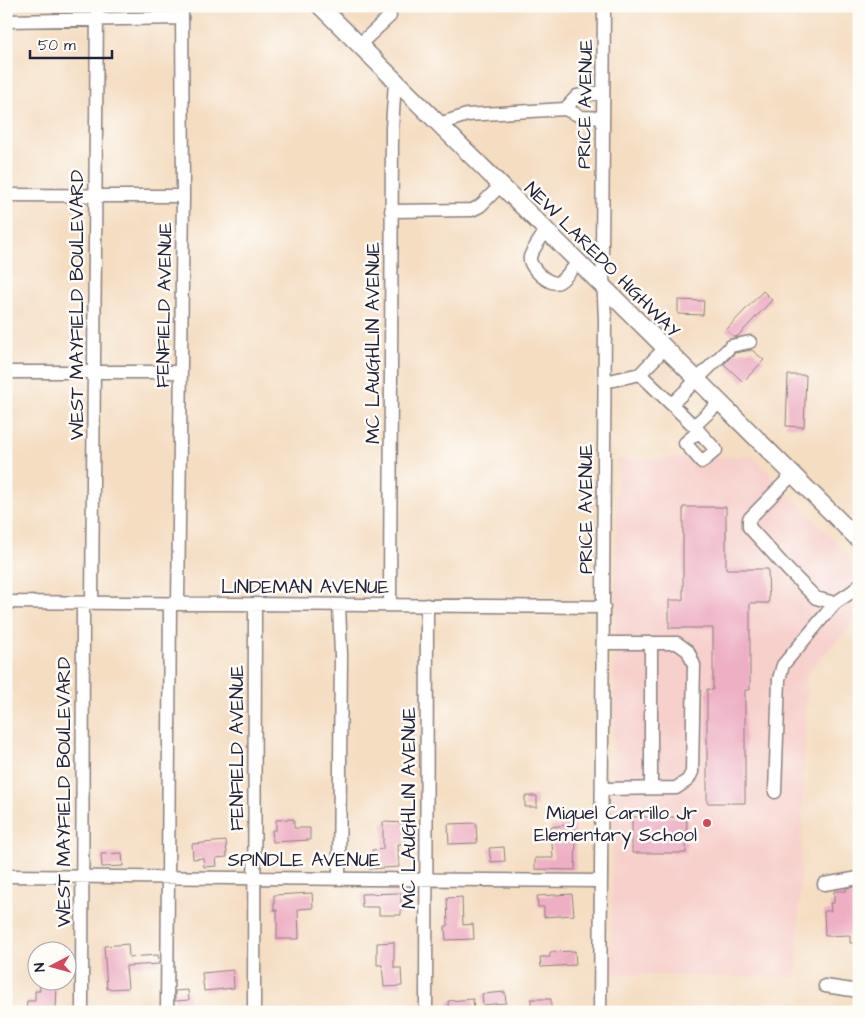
<svg xmlns="http://www.w3.org/2000/svg" width="865" height="1018" font-family="'Architects Daughter',sans-serif">
<style>
.built{fill:#f7d0cc}
.building{fill:#eeaec4}
.lines{fill:none;stroke-linecap:round;stroke-linejoin:round}
.minor-casing{stroke:#8c807e;stroke-width:15}
.major-casing{stroke:#8c807e;stroke-width:19}
.minor{stroke:#fff;stroke-width:12}
.major{stroke:#fff;stroke-width:16}
.poi-dot{fill:#d1495b;stroke:#fdfcf7;stroke-width:2}
.labels{text-anchor:middle;stroke-width:5;stroke-linejoin:round;paint-order:stroke}
.street-label{font-size:19px;fill:#22223b;stroke:#fdfcf7}
.poi-label{font-size:19px;fill:#22223b;stroke:#fdfcf7;text-anchor:end}
</style>
<rect width="100%" height="100%" fill="#fdfcf7"/>
<filter id="ink" filterUnits="userSpaceOnUse"><feTurbulence type="fractalNoise" baseFrequency=".02" numOctaves="2"/><feDisplacementMap in="SourceGraphic" scale="10" xChannelSelector="R" yChannelSelector="G"/><feConvolveMatrix kernelMatrix="1 2 1 2 8 2 1 2 1" color-interpolation-filters="sRGB"/></filter>
<filter id="wash" filterUnits="userSpaceOnUse"><feTurbulence type="fractalNoise" baseFrequency=".0096" numOctaves="4" result="noise"/><feDisplacementMap in="SourceGraphic" scale="20" xChannelSelector="R" yChannelSelector="G"/><feGaussianBlur stdDeviation="1.12" result="paint"/><feColorMatrix in="noise" values="0 0 0 0 0 0 0 0 0 0 0 0 0 0 0 0 0 1.4 0 .05"/><feComposite in="paint" operator="in"/></filter>
<g filter="url(#wash)">
<rect width="100%" height="100%" fill="#f5ddc2"/>
<!-- built -->
<path class="built" d="M 753,456 L 859,567 L 859,618 L 807,672 L 797,978 L 611,974 L 617,460 Z"/>
<g id="blocks">
<!-- building -->
<path class="building" d="M 763,291 L 772,300 L 738,336 L 734,337 L 726,330 Z
M 678,300 L 704,301 L 703,315 L 678,314 Z
M 752,350 L 764,360 L 743,382 L 724,364 L 735,353 Z
M 788,375 L 806,375 L 804,427 L 786,426 Z
M 683,507 L 726,507 L 726,569 L 768,569 L 769,603 L 750,603 L 750,690 L 745,690 L 745,803 L 707,803 L 707,689 L 713,690 L 713,628 L 669,628 L 669,600 L 683,600 Z
M 525,796 L 537,796 L 537,807 L 525,807 Z
M 632,817 L 687,817 L 686,853 L 632,853 Z
M 294,819 L 294,828 L 310,828 L 310,840 L 273,842 L 272,830 L 276,830 L 276,820 Z
M 383,822 L 405,823 L 405,844 L 398,844 L 399,867 L 369,869 L 368,857 L 372,856 L 372,850 L 383,849 Z
M 476,823 L 477,843 L 449,844 L 448,824 Z
M 574,824 L 576,838 L 575,870 L 535,869 L 535,858 L 553,858 L 551,827 Z
M 226,841 L 227,857 L 216,858 L 217,866 L 204,867 L 203,858 L 193,859 L 192,844 Z
M 504,847 L 505,861 L 491,862 L 489,848 Z
M 122,853 L 123,866 L 102,867 L 101,854 Z
M 859,886 L 859,943 L 850,943 L 850,935 L 825,936 L 824,911 L 831,911 L 830,903 L 834,903 L 834,891 L 846,891 L 846,888 Z
M 312,893 L 313,908 L 298,909 L 299,939 L 277,939 L 277,910 L 274,910 L 274,895 Z
M 401,893 L 401,915 L 379,915 L 379,907 L 362,907 L 361,894 Z
M 572,894 L 574,915 L 544,917 L 544,907 L 538,907 L 537,896 Z
M 462,897 L 463,925 L 473,924 L 474,939 L 446,940 L 445,926 L 448,926 L 447,898 Z
M 394,942 L 394,968 L 401,968 L 402,986 L 384,987 L 382,965 L 377,965 L 377,943 Z
M 128,944 L 129,957 L 158,955 L 159,964 L 126,966 L 128,988 L 107,989 L 104,946 Z
M 575,951 L 576,965 L 541,967 L 540,957 L 550,957 L 550,952 Z
M 233,970 L 234,988 L 204,991 L 202,973 Z
M 39,980 L 57,980 L 56,1012 L 26,1012 L 27,1001 L 35,1001 L 35,991 L 40,991 Z
M 188,990 L 189,1000 L 175,1001 L 175,991 Z
M 505,992 L 506,1003 L 483,1005 L 482,994 Z
M 473,999 L 474,1012 L 449,1012 L 448,1001 Z
M 531,999 L 551,999 L 551,1009 L 544,1009 L 544,1012 L 531,1012 Z"/>
</g>
</g>
<g filter="url(#ink)">
<use href="#blocks" fill-opacity="0" stroke="#8c807e" stroke-width="1"/>
<g class="lines">
<!-- minor casing -->
<g class="minor-casing">
<path id="minor" d="M 6,21 L 182,18
M 359,45 L 390,16
M 565,109 L 577,96 L 603,92
M 439,124 L 467,115 L 565,109 L 582,117 L 603,118
M 6,195 L 183,196
M 391,211 L 472,210 L 480,206 L 501,185
M 546,230 C 542,237 532,250 530,257 C 528,267 550,287 559,282 C 566,278 573,268 578,262
M 6,372 L 181,372
M 640,374 L 665,348
M 605,382 L 640,374 L 694,426 L 716,450 L 702,462 L 685,443 L 699,431
M 672,404 L 731,346 L 750,342
M 694,426 L 720,402
M 792,475 L 749,519 L 749,527 L 789,571 L 816,598 L 835,603 L 853,591 L 859,585
M 6,602 L 604,607
M 92,603 L 97,6
M 178,604 L 183,196 L 182,6
M 339,605 L 341,655 L 339,878
M 390,605 L 392,128 L 395,81
M 651,643 L 651,788
M 602,789 L 676,788 L 688,780 L 692,772 L 694,665 L 688,651 L 677,643 L 603,643
M 775,792 L 779,679 L 783,665 L 835,603
M 6,876 L 601,881
M 824,884 L 859,878
M 825,986 L 859,991
M 82,1012 L 83,603
M 167,1012 L 170,604
M 254,1012 L 255,605
M 426,1012 L 427,605
M 600,1012 L 605,319 L 602,254 L 604,6"/>
</g>
<!-- major casing -->
<g class="major-casing">
<path id="major" d="M 320,6 L 859,540"/>
</g>
<!-- minor -->
<use href="#minor" class="minor"/>
<!-- major -->
<use href="#major" class="major"/>
</g>
</g>
<!-- markers -->
<circle class="poi-dot" cx="707" cy="823" r="5"/>
<g class="labels">
<!-- street labels -->
<g class="street-label">
<text transform="translate(584 104) rotate(-89)" y="7">PRICE AVENUE</text>
<text transform="translate(603 259) rotate(45)" y="7">NEW LAREDO HIGHWAY</text>
<text transform="translate(76 305) rotate(-90)" y="7">WEST MAYFIELD BOULEVARD</text>
<text transform="translate(163 305) rotate(-89)" y="7">FENFIELD AVENUE</text>
<text transform="translate(372 343) rotate(-90)" y="7">MC LAUGHLIN AVENUE</text>
<text transform="translate(585 509) rotate(-90)" y="7">PRICE AVENUE</text>
<text x="305" y="593">LINDEMAN AVENUE</text>
<text transform="translate(236 748) rotate(-90)" y="7">FENFIELD AVENUE</text>
<text transform="translate(63 792) rotate(-90)" y="7">WEST MAYFIELD BOULEVARD</text>
<text transform="translate(408 808) rotate(-90)" y="7">MC LAUGHLIN AVENUE</text>
<text x="304" y="866">SPINDLE AVENUE</text>
</g>
<!-- poi labels -->
<g class="poi-label">
<text x="697" y="819">Miguel Carrillo Jr<tspan x="697" dy="22">Elementary School</tspan></text>
</g>
</g>
<!-- margin -->
<rect width="865" height="1018" fill="none" stroke="#fdfcf7" stroke-width="25"/>
<!-- north arrow -->
<g transform="translate(52 966) rotate(264)"><circle r="24" fill="#fdfcf7" stroke="#a5a5ac"/>
<path d="M0-4L9 19L0 12L-9 19Z" fill="#d1495b"/>
<text y="-8" font-size="14" font-weight="bold" text-anchor="middle" fill="#22223b">N</text>
</g>
<!-- scale -->
<path d="M30 50v8h82v-8" fill="none" stroke="#22223b" stroke-width="2.5"/>
<text x="38" y="50" font-size="15" fill="#22223b" stroke="#fdfcf7" stroke-width="4" paint-order="stroke">50 m</text>
</svg>
